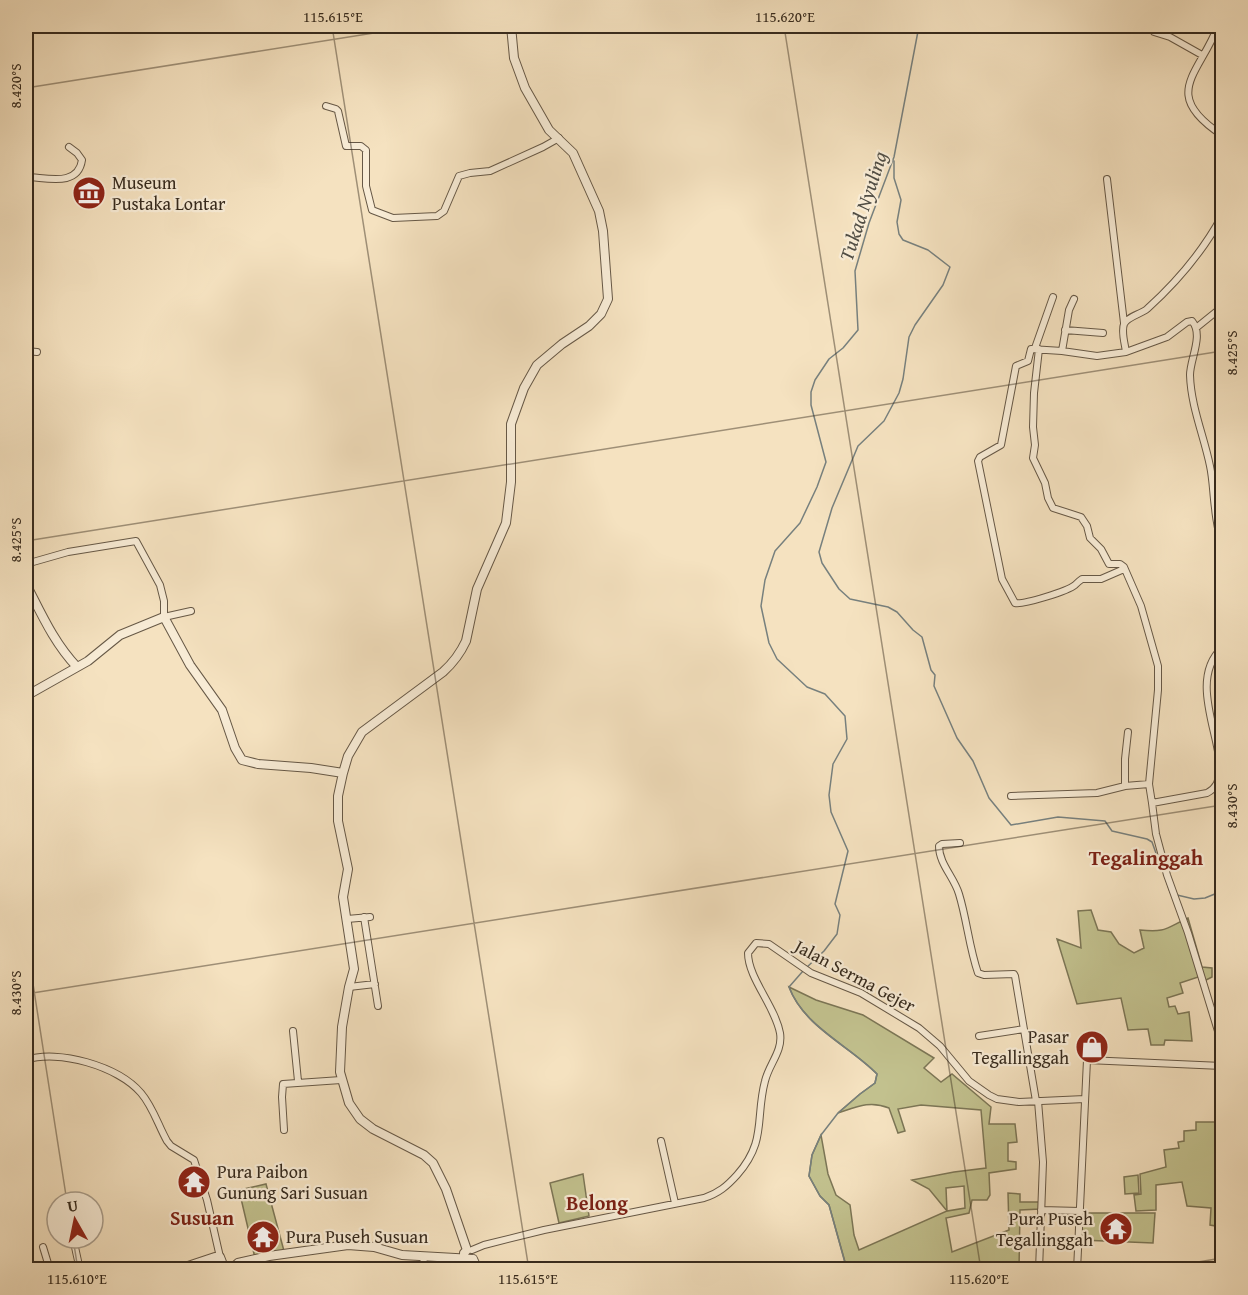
<svg xmlns="http://www.w3.org/2000/svg" width="1248" height="1295" font-family="'Gentium Book Plus',serif">
<style>
.green{fill:#c2c18e;stroke:#7c7656;stroke-width:1.5;fill-rule:evenodd}
.lines{fill:none;stroke-linecap:round;stroke-linejoin:round}
.stream{stroke:#77807e;stroke-width:1.5}
.minor-casing{stroke:#665846;stroke-width:8}
.tertiary-casing{stroke:#665846;stroke-width:10}
.minor{stroke:#f8ecd6;stroke-width:6}
.tertiary{stroke:#f8ecd6;stroke-width:8}
.ticks{fill:none;stroke:#362a1d;stroke-width:1.5;stroke-opacity:0.45}
.labels{text-anchor:middle;stroke-width:4.5;stroke-linejoin:round;paint-order:stroke}
.poi-label{font-size:18px;fill:#362a1d;stroke:#f8ecd6;text-anchor:start}
.street-label{font-size:18px;fill:#362a1d;stroke:#f8ecd6}
.water-label{font-size:20px;font-style:italic;fill:#514e45;stroke:#f8ecd6}
.neighbourhood-label{font-size:20px;font-weight:bold;fill:#7a1f14;stroke:#f8ecd6}
.quarter-label{font-size:21px;font-weight:bold;fill:#7a1f14;stroke:#f8ecd6}
.neatline{fill:none;stroke:#362a1d;stroke-width:2}
.ticks-label{font-size:15px;text-anchor:middle;fill:#362a1d}
</style>
<rect width="100%" height="100%" fill="#f5e2c0"/>
<filter id="stains"><feTurbulence type="fractalNoise" baseFrequency=".00333" numOctaves="4"/><feColorMatrix values="0 0 0 0 .2 0 0 0 0 .09 0 0 0 0 .02 0 0 0 .5 -.17"/></filter>
<radialGradient id="worn" r=".72"><stop offset=".6" stop-color="#630" stop-opacity="0"/><stop offset="1" stop-color="#630" stop-opacity=".3"/></radialGradient>
<!-- green -->
<path class="green" d="M 1091,910 L 1098,930 L 1111,932 L 1119,944 L 1134,953 L 1144,948 L 1140,930 C 1166,933 1166,928 1188,918 L 1202,967 L 1212,968 L 1212,977 L 1206,980 L 1201,976 L 1180,983 L 1183,993 L 1167,998 L 1169,1007 L 1175,1006 L 1178,1014 L 1189,1012 L 1192,1041 L 1165,1040 L 1164,1045 L 1151,1045 L 1148,1029 L 1128,1030 L 1121,998 L 1077,1004 L 1057,939 L 1081,948 L 1078,911 Z
M 789,987 L 816,1000 L 863,1015 L 934,1058 L 924,1068 L 941,1082 L 952,1074 L 991,1107 L 989,1124 L 1015,1124 L 1017,1142 L 1008,1143 L 1008,1161 L 1016,1162 L 1016,1169 L 989,1173 L 990,1195 L 987,1200 L 972,1200 L 969,1213 L 946,1218 L 952,1252 L 1009,1230 L 1008,1193 L 1020,1194 L 1020,1202 L 1040,1202 L 1040,1209 L 1020,1210 L 1019,1269 L 847,1269 L 829,1205 L 820,1196 L 809,1176 L 812,1155 L 821,1135 L 828,1174 L 836,1195 L 850,1205 L 854,1235 L 859,1250 L 947,1211 L 929,1189 L 912,1180 L 954,1172 L 986,1168 L 981,1110 L 921,1105 L 898,1109 L 905,1131 L 898,1133 L 889,1108 C 870,1100 856,1107 838,1113 L 860,1094 L 875,1083 L 877,1074 C 850,1046 804,1027 789,987 ZM 964,1186 L 965,1208 L 947,1211 L 946,1188 Z
M 1196,1122 L 1222,1122 L 1222,1227 L 1210,1225 L 1211,1208 L 1187,1206 L 1182,1182 L 1156,1185 L 1156,1210 L 1136,1211 L 1134,1195 L 1141,1194 L 1140,1174 L 1166,1167 L 1164,1150 L 1179,1148 L 1178,1142 L 1184,1141 L 1184,1131 L 1196,1130 Z
M 583,1174 L 589,1216 L 559,1223 L 550,1183 Z
M 1138,1175 L 1139,1193 L 1125,1194 L 1124,1177 Z
M 266,1184 L 284,1251 L 255,1258 L 239,1190 Z
M 1083,1213 L 1155,1213 L 1153,1243 L 1081,1240 Z"/>
<g class="lines">
<!-- stream -->
<path class="stream" d="M 894,161 L 894,178 L 901,200 L 897,222 L 899,234 L 903,240 L 928,250 L 950,267 L 943,285 L 915,325 L 909,337 L 903,379 L 899,393 L 884,421 L 858,446 L 832,508 L 819,552 L 822,563 L 839,589 L 850,599 L 888,607 L 897,612 L 913,630 L 922,637 L 931,670 L 935,675 L 934,686 L 957,738 L 973,761 L 989,798 L 1011,825 L 1058,817 L 1105,821 L 1112,831 L 1147,839 L 1152,842 L 1162,870
M 1165,877 L 1170,892
M 1177,895 L 1194,899 L 1205,898 L 1222,891
M 806,968 L 824,951 L 837,934 L 840,915 L 835,904 L 848,851 L 831,812 L 829,795 L 833,764 L 847,739 L 845,716 L 825,694 L 807,687 L 777,659 L 769,643 L 761,606 L 765,580 L 775,551 L 800,523 L 817,487 L 826,462 L 811,405 L 811,392 L 815,380 L 829,359 L 843,348 L 858,330 L 855,271 L 869,223 L 894,157 L 919,26
M 803,971 L 789,987 C 804,1027 850,1046 877,1074 L 875,1083 L 860,1094 L 838,1113 L 821,1135 L 812,1155 L 809,1176 L 820,1196 L 829,1205 L 847,1270
M 199,1270 L 219,1265"/>
<!-- minor casing -->
<g class="minor-casing">
<path id="minor" d="M 234,26 L 250,26
M 1150,26 L 1154,32 L 1170,37 L 1202,55
M 1218,26 C 1199,75 1160,94 1222,135
M 326,106 L 336,109 L 338,111 L 346,146 L 361,146 L 366,150 L 366,186 L 372,210 L 393,218 L 437,216 L 444,211 L 459,176 L 470,173 L 490,171 L 543,147 L 559,138
M 26,177 C 45,177 78,188 82,160 L 77,153 L 69,147
M 1107,179 L 1124,323
M 1222,216 C 1202,253 1178,281 1147,309 C 1141,314 1127,317 1124,324 C 1121,332 1125,344 1126,352 L 1167,337 L 1187,322 L 1192,321 C 1204,335 1190,359 1190,375 C 1191,407 1204,436 1210,466 C 1213,480 1213,494 1215,508 C 1216,522 1220,536 1222,549
M 1196,328 L 1222,307
M 1065,330 L 1103,333
M 1035,348 L 1053,297
M 1039,349 L 1034,393 L 1033,427 L 1035,445 L 1033,458 L 1045,483 L 1048,498 L 1053,508 L 1081,517 L 1087,526 L 1090,538 L 1101,549 L 1109,564 L 1120,564 L 1124,567 L 1141,606 L 1158,666 L 1158,690 L 1149,784
M 26,351 L 37,352
M 1062,351 L 1069,310 L 1074,299
M 26,564 L 68,552 L 136,541 L 160,585 L 164,601 L 164,617 L 191,611
M 1124,569 L 1101,579 L 1082,579 C 1079,581 1077,583 1075,585 C 1068,591 1023,605 1015,603 L 1002,579 L 978,461 L 980,457 L 1001,445 L 1016,366 L 1028,361 L 1031,349 L 1062,351 L 1097,356 L 1126,352
M 1125,786 L 1125,759 L 1128,732
M 1011,796 L 1097,793 L 1125,786 L 1149,784 L 1152,803
M 960,843 L 942,844 L 939,846 C 939,864 954,877 959,894 C 967,920 969,947 978,973 L 984,975 L 1014,974 L 1015,976 L 1036,1101
M 364,917 L 378,1006
M 347,919 L 370,917
M 349,987 L 375,984
M 293,1031 L 298,1081
M 979,1036 L 1024,1029
M 26,1060 C 58,1049 118,1066 141,1093 C 153,1107 158,1125 167,1141 L 171,1146 L 194,1160 L 207,1200 L 220,1257
M 1222,1066 L 1218,1031 L 1188,933 L 1167,875 L 1156,834 L 1152,803 L 1207,793 C 1247,773 1178,689 1222,648
M 1038,1101 L 1043,1162 L 1039,1270
M 284,1130 L 282,1097 L 283,1084 L 341,1080
M 661,1141 L 675,1203
M 1041,1210 L 1080,1211
M 73,1238 L 80,1270
M 43,1247 L 50,1270
M 472,1250 L 484,1245 L 544,1230 L 704,1198 C 719,1193 727,1186 737,1175 C 767,1141 755,1119 765,1081 C 769,1064 783,1051 780,1033 C 775,1006 748,978 748,953 L 756,943 L 769,944 L 811,973 L 861,993 L 919,1028 L 940,1046 L 969,1081 L 989,1095 L 997,1099 L 1019,1102 L 1085,1099
M 422,1270 L 424,1258
M 1077,1270 L 1087,1060 L 1222,1066"/>
</g>
<!-- tertiary casing -->
<g class="tertiary-casing">
<path id="tertiary" d="M 26,584 C 41,613 54,643 77,667
M 26,696 L 88,661 L 120,635 L 164,617 L 190,665 L 222,710 L 235,748 L 242,760 L 258,764 L 311,768 L 343,773
M 465,1258 L 464,1253 L 467,1250 L 446,1189 L 433,1163 L 424,1155 L 373,1129 L 360,1119 L 349,1103 L 340,1072 L 342,1027 L 349,987 L 354,969 L 343,897 L 348,869 L 338,821 L 338,796 L 343,773 L 348,756 L 362,732 L 443,672 C 453,663 460,654 466,641 L 477,589 L 506,523 L 511,482 L 511,424 L 524,388 L 537,365 L 562,344 L 589,326 L 601,314 L 608,299 L 603,231 L 599,211 L 573,153 L 549,130 L 525,88 L 514,58 L 511,26
M 473,1259 L 478,1270
M 176,1270 L 215,1257 L 220,1257 L 225,1270
M 230,1270 L 238,1263 L 269,1256 L 348,1245 L 374,1247 L 402,1255 L 473,1259"/>
</g>
<!-- minor -->
<use href="#minor" class="minor"/>
<!-- tertiary -->
<use href="#tertiary" class="tertiary"/>
</g>
<!-- ticks -->
<path class="ticks" d="M 332,26 L 529,1270M 784,26 L 981,1270M 26,88 L 418,26M 26,541 L 1222,351M 26,939 L 67,1202M 26,994 L 1222,805M 73,1238 L 78,1270M 1150,1270 L 1222,1258"/>
<!-- icons -->
<defs>
<g id="museum-disc" transform="scale(1.725)"><circle r="9.5" fill="#8f2418" stroke="#f8ecd6"/><path d="M0-6L6-3V-2H-6V-3ZM-5-1h2V3h-2ZM-1-1h2V3h-2ZM3-1h2V3H3ZM-6 4H6V6H-6Z" fill="#fff"/></g>
<g id="shop-disc" transform="scale(1.725)"><circle r="9.5" fill="#8f2418" stroke="#f8ecd6"/><path d="M-5-2.5h2.3a2.7 3.5 0 0 1 5.4 0H5L5.5 6h-11ZM-1.5-2.5h3a1.5 2.3 0 0 0-3 0Z" fill="#fff"/></g>
<g id="temple-disc" transform="scale(1.725)"><circle r="9.5" fill="#8f2418" stroke="#f8ecd6"/><path d="M0-6L5-2H3V0L6.5 2.5H4V6H1.5V3h-3V6H-4V2.5H-6.5L-3 0V-2H-5Z" fill="#fff"/></g>
</defs>
<g fill-rule="evenodd">
<use href="#museum-disc" x="89" y="193"/>
<use href="#shop-disc" x="1092" y="1047"/>
<use href="#temple-disc" x="194" y="1182"/>
<use href="#temple-disc" x="1116" y="1229"/>
<use href="#temple-disc" x="263" y="1237"/>
</g>
<g class="labels">
<!-- poi labels -->
<g class="poi-label">
<text x="112" y="189">Museum<tspan x="112" dy="21">Pustaka Lontar</tspan></text>
<text x="1069" y="1043" text-anchor="end">Pasar<tspan x="1069" dy="21">Tegallinggah</tspan></text>
<text x="217" y="1178">Pura Paibon<tspan x="217" dy="21">Gunung Sari Susuan</tspan></text>
<text x="1093" y="1225" text-anchor="end">Pura Puseh<tspan x="1093" dy="21">Tegallinggah</tspan></text>
<text x="286" y="1243">Pura Puseh Susuan</text>
</g>
<!-- street labels -->
<g class="street-label">
<text transform="translate(855 976) rotate(28)" y="6">Jalan Serma Gejer</text>
</g>
<!-- water labels -->
<g class="water-label">
<text transform="translate(863 206) rotate(-72)" y="7">Tukad Nyuling</text>
</g>
<!-- neighbourhood labels -->
<g class="neighbourhood-label">
<text x="597" y="1210">Belong</text>
<text x="202" y="1225">Susuan</text>
</g>
<!-- quarter labels -->
<g class="quarter-label">
<text x="1146" y="865">Tegalinggah</text>
</g>
</g>
<!-- margin -->
<rect width="1248" height="1295" fill="none" stroke="#f5e2c0" stroke-width="66"/>
<!-- north arrow -->
<g transform="translate(75 1220) rotate(351)"><circle r="28" fill="#f8ecd6" stroke="#aa9e8c" stroke-width="1.5"/>
<path d="M0-4.5L10 22L0 15L-10 22Z" fill="#8f2418"/>
<text y="-9" font-size="16" font-weight="bold" text-anchor="middle" fill="#362a1d">U</text>
</g>
<rect x="33" y="33" width="1182" height="1229" class="neatline"/>
<g class="ticks-label">
<text x="333" y="22">115.615°E</text>
<text x="785" y="22">115.620°E</text>
<text transform="translate(16 86) rotate(-90)" y="5">8.420°S</text>
<text transform="translate(1232 353) rotate(-90)" y="5">8.425°S</text>
<text transform="translate(16 540) rotate(-90)" y="5">8.425°S</text>
<text transform="translate(1232 806) rotate(-90)" y="5">8.430°S</text>
<text transform="translate(16 993) rotate(-90)" y="5">8.430°S</text>
<text x="77" y="1284">115.610°E</text>
<text x="528" y="1284">115.615°E</text>
<text x="979" y="1284">115.620°E</text>
</g>
<rect width="100%" height="100%" filter="url(#stains)"/>
<rect width="100%" height="100%" fill="url(#worn)"/>
</svg>
